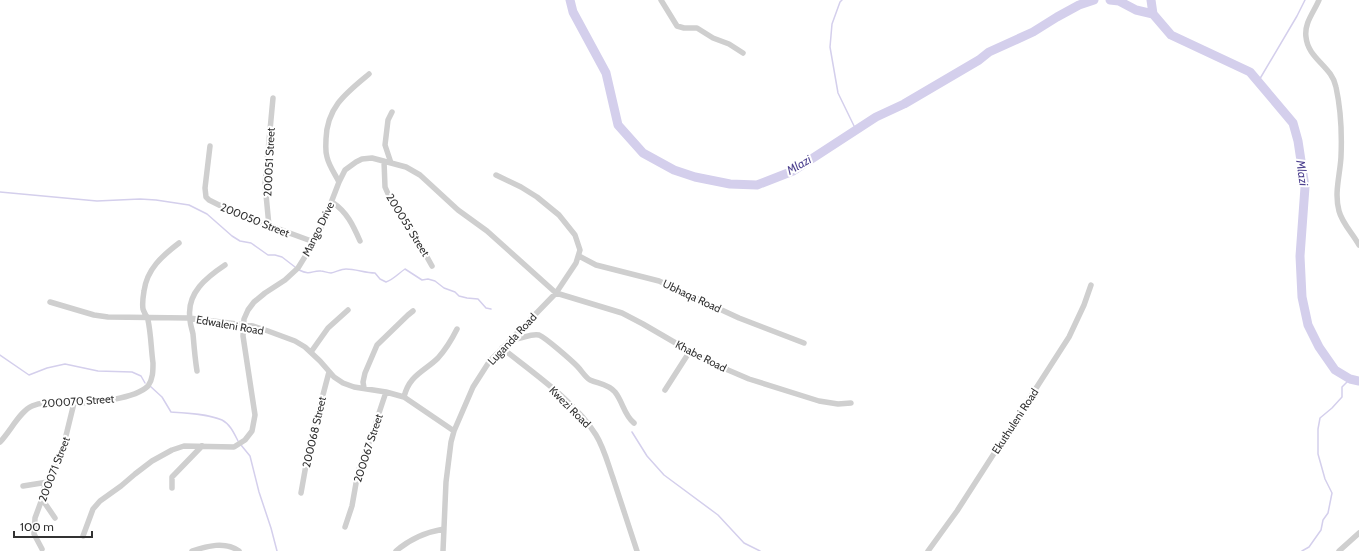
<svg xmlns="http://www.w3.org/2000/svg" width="1359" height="551" font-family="Cabin,sans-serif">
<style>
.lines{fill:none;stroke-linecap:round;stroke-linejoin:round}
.stream{stroke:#d4cfec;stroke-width:1.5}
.river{stroke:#d4cfec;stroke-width:9}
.minor{stroke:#cfcfcf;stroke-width:5.5}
.labels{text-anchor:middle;stroke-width:4;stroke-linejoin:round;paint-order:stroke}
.street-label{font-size:11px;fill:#323232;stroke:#fff}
.water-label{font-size:12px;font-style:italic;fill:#4f4390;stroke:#fff}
</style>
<rect width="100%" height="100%" fill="#fff"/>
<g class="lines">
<!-- stream -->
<path class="stream" d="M 842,0 L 840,2 L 832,24 L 830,47 L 838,93 L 856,130
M 1258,82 L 1297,16 L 1305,0
M 0,192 L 97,201 L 140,199 L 156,200 L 189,205 L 207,214 L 232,236 L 240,241 L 251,243 L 268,255 L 275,255 L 282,257 L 295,267
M 299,270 C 311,276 312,270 321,271 C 324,271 327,273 331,273 C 336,272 341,269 346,269 C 356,269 365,273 375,273 L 380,279 L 386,282 C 393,280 399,273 405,269 L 422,280 L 428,279 L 435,281 L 444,288 L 455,292 L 459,296 L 467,298 L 478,299 L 486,308 L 491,309
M 0,355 L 29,375 L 47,368 L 65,364 L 98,371 L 132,372 L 141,376 L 145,383
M 150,386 L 162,397 L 171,412 C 187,413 208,414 222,420 C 230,424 234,433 238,441
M 632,432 L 647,456 L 664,475 L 718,515 L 744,543 L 760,551
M 241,445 L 250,456 L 259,492 L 271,528 L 277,551
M 1302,551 L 1309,547 L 1321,530 L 1323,520 L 1328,513 L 1332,493 L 1325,479 L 1318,454 L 1318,429 L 1320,418 L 1332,408 L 1342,397 L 1342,387 L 1350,379"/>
<!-- river -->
<path class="river" d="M 570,0 L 573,12 L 606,73 L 618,125 L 643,153 L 674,170 L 695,177 L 730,184 L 757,185 L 793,171 L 876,117 L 904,104 L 979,60 L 989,52 L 1033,32 L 1057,17 L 1079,5 L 1094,0
M 1110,0 L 1119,1 L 1136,10 L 1153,14 L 1171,35 L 1250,72 L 1293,123 L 1298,141 L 1305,187 L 1300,256 L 1302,297 L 1308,325 L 1319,347 L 1335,370 L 1350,379 L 1359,381
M 1151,0 L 1153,14"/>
<!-- minor -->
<path class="minor" d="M 661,0 L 677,26 L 684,28 L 697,28 L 713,38 L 729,44 L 743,53
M 1319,0 C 1314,12 1304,23 1306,37 C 1308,59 1332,66 1336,87 C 1341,110 1342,134 1341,157 C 1340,175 1334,193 1339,211 C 1342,223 1353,234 1359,245
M 210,146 L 205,188 L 206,197 L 209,200 L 235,213 L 314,242
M 384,161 L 385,187 L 389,196 L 408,223 L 432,266
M 391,163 L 385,145 L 388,120 L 392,112
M 339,182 C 335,174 329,166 327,157 C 325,151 326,145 326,139 C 327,107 346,93 369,74
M 332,202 C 347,212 353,225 360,241
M 269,226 L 265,184 L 273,98
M 579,256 L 596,265 L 659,281 L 739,318 L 804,343
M 50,302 L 94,315 L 108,317 L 189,318 L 253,326 L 268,331 L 295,341 L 305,347 L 320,361 L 334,377 L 343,383 L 354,387 L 386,392 L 404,397 L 454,431
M 512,339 C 521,340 530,333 539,335 C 546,338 571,360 577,366 C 582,371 585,377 590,380 C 599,384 608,384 615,392 C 623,402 624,415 634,423
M 502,348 C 532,372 576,402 596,435 C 604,448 608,464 613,478 C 621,502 629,527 637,551
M 311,352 L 328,328 L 348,310
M 197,371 C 195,359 194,346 193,334 C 192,329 190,324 190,319 C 186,293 207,277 225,265
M 364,388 L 363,382 L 365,373 L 377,345 L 408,315 L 413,311
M 665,390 L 690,351
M 404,397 C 409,375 425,371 438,358 C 446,349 452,339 457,329
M 0,442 C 10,432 20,411 32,406 C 45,400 61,404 75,403 C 93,403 135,399 148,386 C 153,379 153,371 153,363 C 151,348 151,334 148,320 C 147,316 144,313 143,309 C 142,303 143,297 144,291 C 147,269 162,256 179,243
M 23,486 L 48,482
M 172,488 L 172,477 L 202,446
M 301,493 L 309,448 L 329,372
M 42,499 L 55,518
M 345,527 L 352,506 L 358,472 L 370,440 L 386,392
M 83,536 L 93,509 L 100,501 L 121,486 L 135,474 L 152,461 L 172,450 L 184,446 L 234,447 L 245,440 L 252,431 L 255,415 L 243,336 L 244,319 L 248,310 L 254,302 L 265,293 L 285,280 L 298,268 L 314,242 L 324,221 L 339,182 L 345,170 L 356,162 L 362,159 L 372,158 L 391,163 L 406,167 L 420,175 L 458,210 L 487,231 L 556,293 L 622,313 L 643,324 L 686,349 L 728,370 L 749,379 L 819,401 L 838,404 L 851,403
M 42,549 L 34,534 L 35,518 L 42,499 L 43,490 L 62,452 L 74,403
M 192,551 C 207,546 225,541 239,551
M 396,551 C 410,539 426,532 444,529
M 443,551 L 446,482 L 451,442 L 454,431 L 473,387 L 489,362 L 556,293 L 576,263 L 580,250 L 575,235 L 559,215 L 537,197 L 521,187 L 496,175
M 928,551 L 957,511 L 1069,337 L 1084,305 L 1091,285
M 1339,551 L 1359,533"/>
</g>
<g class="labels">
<!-- street labels -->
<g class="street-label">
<text transform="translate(269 162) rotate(-87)" y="4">200051 Street</text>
<text transform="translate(255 220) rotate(22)" y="4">200050 Street</text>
<text transform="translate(408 225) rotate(58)" y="4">200055 Street</text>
<text transform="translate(318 229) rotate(-64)" y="4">Mango Drive</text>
<text transform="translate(692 296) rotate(25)" y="4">Ubhaqa Road</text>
<text transform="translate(230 325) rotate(10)" y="4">Edwaleni Road</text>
<text transform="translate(512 339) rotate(-47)" y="4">Luganda Road</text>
<text transform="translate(701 356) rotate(27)" y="4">Khabe Road</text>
<text transform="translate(78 401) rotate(-4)" y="4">200070 Street</text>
<text transform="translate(570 407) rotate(45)" y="4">Kwezi Road</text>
<text transform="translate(1015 421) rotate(-57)" y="4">Ekuthuleni Road</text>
<text transform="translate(314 432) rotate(-77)" y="4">200068 Street</text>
<text transform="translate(368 448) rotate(-72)" y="4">200067 Street</text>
<text transform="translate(54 469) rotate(-69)" y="4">200071 Street</text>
</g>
<!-- water labels -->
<g class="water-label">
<text transform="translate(799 165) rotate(-30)" y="4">Mlazi</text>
<text transform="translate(1302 173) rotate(82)" y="4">Mlazi</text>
</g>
</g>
<!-- scale -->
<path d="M14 531v6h78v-6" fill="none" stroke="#323232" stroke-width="2"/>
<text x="20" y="531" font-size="12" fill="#323232" stroke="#ffffff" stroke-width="3" paint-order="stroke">100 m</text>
</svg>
